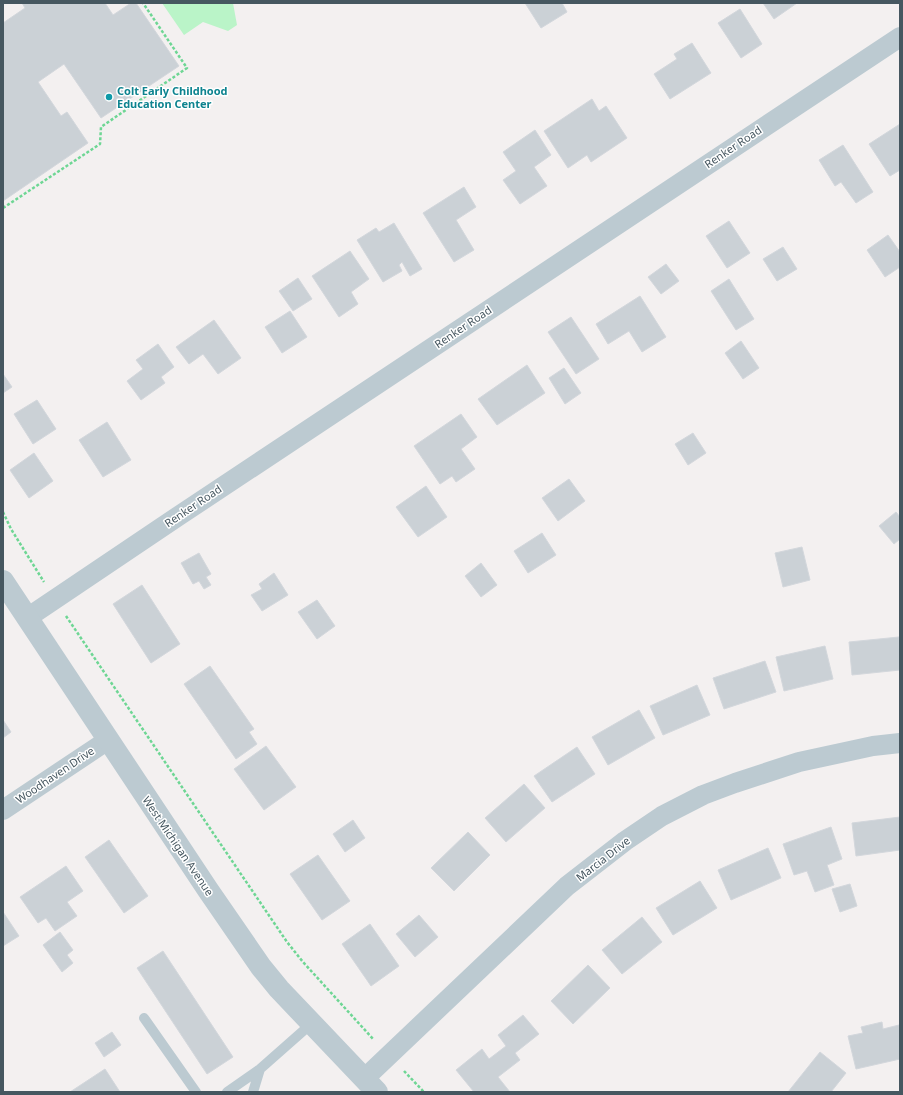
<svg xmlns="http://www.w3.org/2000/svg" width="903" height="1095" font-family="'Noto Sans',sans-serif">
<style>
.green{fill:#baf4c8}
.building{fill:#cbd1d6;stroke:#d3d7dc}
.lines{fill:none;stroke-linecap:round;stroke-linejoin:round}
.path{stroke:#6ed694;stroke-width:2.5;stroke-dasharray:3 2;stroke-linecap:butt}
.service{stroke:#bccad1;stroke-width:10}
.minor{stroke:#bccad1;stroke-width:20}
.tertiary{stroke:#bccad1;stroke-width:22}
.culture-dot{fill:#0f9aa8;stroke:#fff;stroke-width:1.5}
.labels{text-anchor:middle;stroke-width:3;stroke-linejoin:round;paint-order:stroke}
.culture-label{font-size:11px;font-weight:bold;fill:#0d838f;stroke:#fff;text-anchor:start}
.street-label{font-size:11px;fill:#465760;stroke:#fff}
</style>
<rect width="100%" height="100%" fill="#f3f0f0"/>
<!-- green -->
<path class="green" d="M 162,3 L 233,3 L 237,25 L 228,31 L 203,22 L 184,35 Z"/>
<!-- building -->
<path class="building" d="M 22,3 L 105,3 L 113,15 L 131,3 L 136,3 L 179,66 L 101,118 L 64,64 L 38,82 L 61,116 L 67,112 L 88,143 L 3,201 L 3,23 L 25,8 Z
M 525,3 L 562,3 L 567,12 L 541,28 Z
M 763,3 L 797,3 L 774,19 Z
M 740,9 L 762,44 L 741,58 L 718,23 Z
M 692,43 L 711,73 L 670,99 L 654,74 L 677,59 L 674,54 Z
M 592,99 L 599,111 L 606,106 L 627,138 L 591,162 L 587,155 L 568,168 L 544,131 Z
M 900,124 L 900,170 L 890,176 L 869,144 Z
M 535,130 L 551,155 L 534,167 L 547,186 L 520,204 L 503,180 L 516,171 L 503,152 Z
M 843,145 L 873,192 L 856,203 L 841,182 L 835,186 L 819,160 Z
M 464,187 L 476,207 L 456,220 L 474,250 L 454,262 L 423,213 Z
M 729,221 L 750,253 L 727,268 L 706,236 Z
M 394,223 L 422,269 L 410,276 L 402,262 L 399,265 L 402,271 L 383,282 L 357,240 L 376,228 L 379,232 Z
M 888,235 L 900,252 L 900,267 L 885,277 L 867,250 Z
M 783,247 L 797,269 L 777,281 L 763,259 Z
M 350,251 L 369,279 L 351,292 L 358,304 L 339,317 L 312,276 Z
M 666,264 L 679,281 L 661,294 L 648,277 Z
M 298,278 L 312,299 L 293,311 L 279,291 Z
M 729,279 L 754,319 L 736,330 L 711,291 Z
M 640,296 L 666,337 L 642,352 L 629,331 L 608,344 L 596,324 Z
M 290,311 L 307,337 L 282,353 L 265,327 Z
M 571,317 L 599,359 L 576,374 L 548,332 Z
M 214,320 L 241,358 L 218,374 L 203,354 L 189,364 L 176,347 Z
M 741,341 L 759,368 L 743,379 L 725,353 Z
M 158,344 L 174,367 L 161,377 L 165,383 L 141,400 L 127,381 L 143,369 L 136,360 Z
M 527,365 L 545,393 L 497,425 L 478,399 Z
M 564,368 L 581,393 L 565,404 L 549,378 Z
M 3,374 L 12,387 L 3,393 Z
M 37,400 L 56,429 L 33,444 L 14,414 Z
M 461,414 L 477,437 L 461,449 L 475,469 L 456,482 L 452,476 L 440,484 L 414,446 Z
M 107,422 L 131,460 L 103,477 L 79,440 Z
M 693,433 L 706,453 L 688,465 L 675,444 Z
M 34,453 L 53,481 L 29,498 L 10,470 Z
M 569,479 L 585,501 L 558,521 L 542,498 Z
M 426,486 L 447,517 L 418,537 L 396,507 Z
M 896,512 L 900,517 L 900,539 L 894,544 L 879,526 Z
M 542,533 L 556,555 L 528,573 L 514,551 Z
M 802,547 L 810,580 L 783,587 L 775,553 Z
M 199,553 L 211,574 L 206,577 L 211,585 L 204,589 L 199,581 L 193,584 L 181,563 Z
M 481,563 L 497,585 L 481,597 L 465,576 Z
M 274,573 L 288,595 L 262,611 L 251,595 L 262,589 L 259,584 Z
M 142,585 L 180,644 L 151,663 L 113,604 Z
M 317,600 L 335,626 L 317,639 L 298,612 Z
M 899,637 L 900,670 L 852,675 L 849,642 Z
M 825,646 L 833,679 L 784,691 L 776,657 Z
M 765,661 L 776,692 L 724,709 L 713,678 Z
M 210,666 L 254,729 L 249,732 L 257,744 L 236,759 L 184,684 Z
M 697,685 L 710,715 L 663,735 L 650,706 Z
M 639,710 L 655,738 L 608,765 L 592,737 Z
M 3,720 L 11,732 L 3,738 Z
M 266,746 L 296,787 L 264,810 L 234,769 Z
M 577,747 L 595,774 L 552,802 L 534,776 Z
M 524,784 L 545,808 L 506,842 L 485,818 Z
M 900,817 L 900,850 L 856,856 L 852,823 Z
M 353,820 L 365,838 L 345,852 L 333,834 Z
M 831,827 L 842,859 L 827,865 L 834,885 L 815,892 L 807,871 L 794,875 L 783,844 Z
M 468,832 L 490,855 L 454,891 L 431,868 Z
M 109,840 L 148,896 L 124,913 L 85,857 Z
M 768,848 L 781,878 L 731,900 L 718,870 Z
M 318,855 L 350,901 L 322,920 L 290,874 Z
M 66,866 L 83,891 L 67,902 L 77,916 L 55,931 L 46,918 L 38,923 L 20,897 Z
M 700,881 L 717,908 L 673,935 L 656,908 Z
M 850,884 L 857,906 L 840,912 L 832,889 Z
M 3,912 L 19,936 L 3,946 Z
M 419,915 L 438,937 L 415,957 L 396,934 Z
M 642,917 L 662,942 L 622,974 L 602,950 Z
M 370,924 L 399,966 L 371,986 L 342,944 Z
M 60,932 L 73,950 L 67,955 L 73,963 L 62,972 L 43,945 Z
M 163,951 L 233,1057 L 207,1074 L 137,968 Z
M 588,965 L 610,988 L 573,1024 L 551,1001 Z
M 523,1015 L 539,1034 L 515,1053 L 520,1060 L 498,1077 L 510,1092 L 474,1092 L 456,1070 L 482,1049 L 489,1059 L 506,1046 L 498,1035 Z
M 882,1022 L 883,1029 L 899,1025 L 900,1032 L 900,1059 L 856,1069 L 848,1036 L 863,1033 L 861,1027 Z
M 112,1032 L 121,1045 L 104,1057 L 95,1043 Z
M 820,1052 L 846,1073 L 831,1092 L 788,1092 Z
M 105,1069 L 120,1092 L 70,1092 Z"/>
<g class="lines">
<!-- path -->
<path class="path" d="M 3,208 L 100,144 L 101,127 L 187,68 L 143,3
M 3,512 L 11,529 L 44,582
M 66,616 L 287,942 L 303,962 L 374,1040
M 404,1071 L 424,1092"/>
<!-- service -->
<path class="service" d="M 144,1018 L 196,1092
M 227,1092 L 260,1069 L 311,1024
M 253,1092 L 260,1069"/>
<!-- minor -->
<path class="minor" d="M 27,618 L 180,515 L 900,37
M 3,810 L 108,740
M 365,1078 L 567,886 L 625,841 L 662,816 L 703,795 L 735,783 L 799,762 L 873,746 L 900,743"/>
<!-- tertiary -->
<path class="tertiary" d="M 3,581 L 208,890 L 261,967 L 279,989 L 377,1092"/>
</g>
<!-- markers -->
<circle class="culture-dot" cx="109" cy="97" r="4"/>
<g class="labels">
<!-- culture labels -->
<g class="culture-label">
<text x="117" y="95">Colt Early Childhood<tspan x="117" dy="13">Education Center</tspan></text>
</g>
<!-- street labels -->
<g class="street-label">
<text transform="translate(733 147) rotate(-34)" y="4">Renker Road</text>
<text transform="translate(463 327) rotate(-34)" y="4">Renker Road</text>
<text transform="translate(193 506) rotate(-34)" y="4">Renker Road</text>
<text transform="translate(55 775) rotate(-34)" y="4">Woodhaven Drive</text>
<text transform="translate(178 846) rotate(56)" y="4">West Michigan Avenue</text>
<text transform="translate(603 859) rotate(-38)" y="4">Marcia Drive</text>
</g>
</g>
<!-- border -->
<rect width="903" height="1095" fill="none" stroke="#465760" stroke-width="8"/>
</svg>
